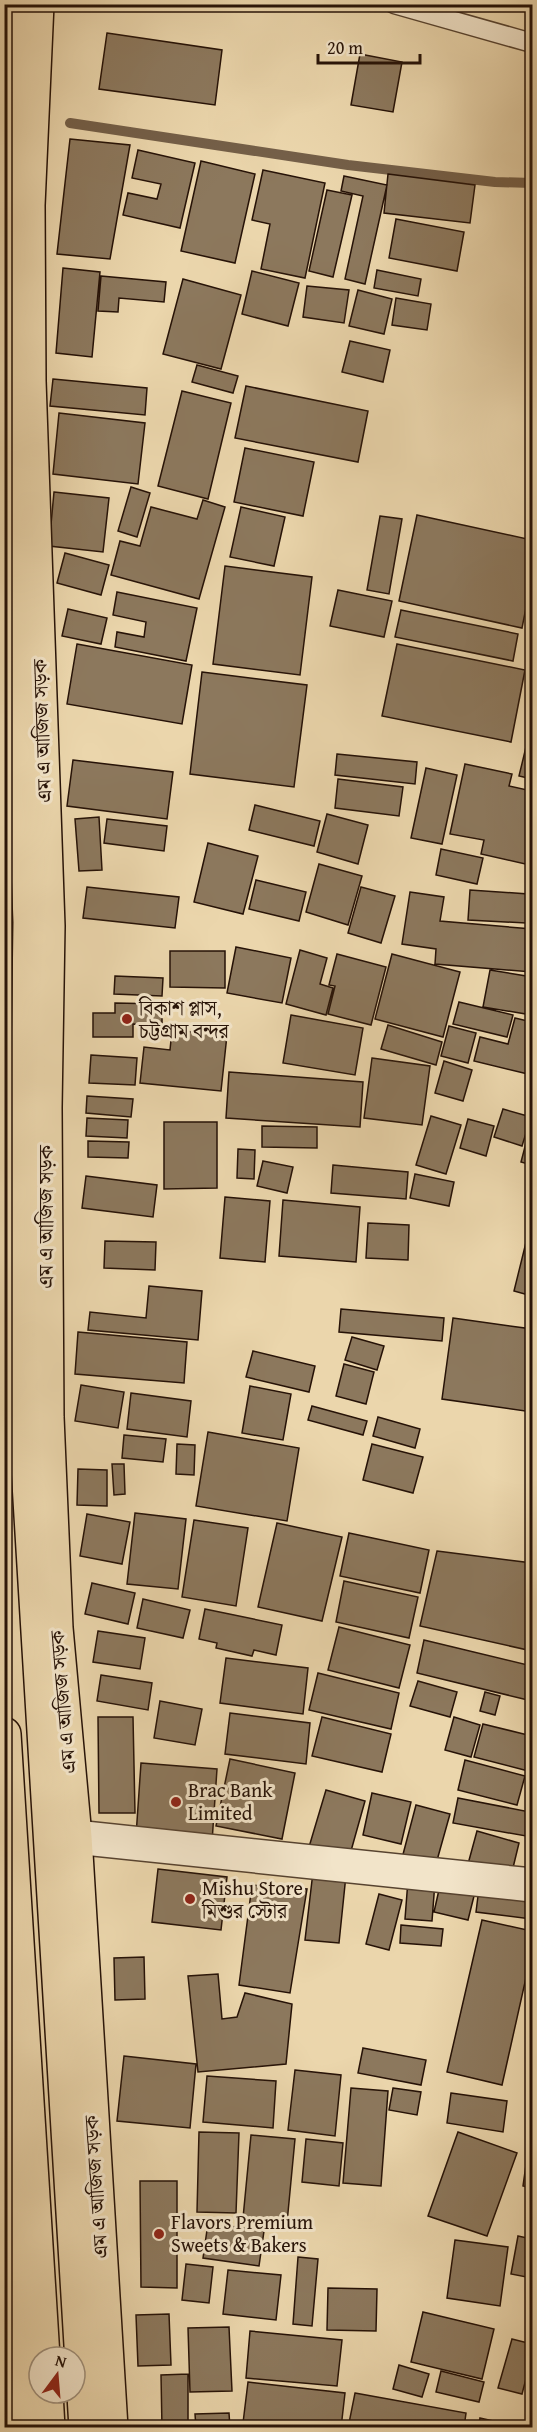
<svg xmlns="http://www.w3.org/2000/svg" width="537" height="2432" font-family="'Gentium Book Plus','Noto Serif Bengali',serif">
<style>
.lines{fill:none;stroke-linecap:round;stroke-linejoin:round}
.stream{stroke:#745f48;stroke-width:10}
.building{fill:#8c785d;stroke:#261207;stroke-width:1.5}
.lane-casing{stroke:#574330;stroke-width:21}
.street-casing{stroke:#574330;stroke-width:36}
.primary-casing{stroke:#261207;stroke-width:36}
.highway-casing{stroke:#261207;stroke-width:36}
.lane{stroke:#f2e4c9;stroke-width:18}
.street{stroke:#f2e4c9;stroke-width:33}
.primary{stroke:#ebd6ac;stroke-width:33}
.highway{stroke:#ebd6ac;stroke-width:33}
.poi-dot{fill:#8f2418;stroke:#f2e4c9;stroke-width:2}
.labels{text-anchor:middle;stroke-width:6;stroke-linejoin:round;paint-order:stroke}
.street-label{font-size:20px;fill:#261207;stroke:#f2e4c9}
.poi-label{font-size:20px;fill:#261207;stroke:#f2e4c9;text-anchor:start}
</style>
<rect width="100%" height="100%" fill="#ebd6ac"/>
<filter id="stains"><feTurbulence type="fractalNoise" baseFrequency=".00333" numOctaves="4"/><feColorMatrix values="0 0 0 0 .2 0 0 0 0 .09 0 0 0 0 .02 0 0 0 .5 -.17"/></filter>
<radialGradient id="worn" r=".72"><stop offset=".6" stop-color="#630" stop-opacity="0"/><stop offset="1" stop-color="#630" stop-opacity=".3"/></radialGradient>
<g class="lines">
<!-- stream -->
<path class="stream" d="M 70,123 L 348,165 L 495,182 L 532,183"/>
</g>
<!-- building -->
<path class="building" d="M 107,33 L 222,50 L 215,105 L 99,89 Z
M 360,54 L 402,62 L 393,112 L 351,105 Z
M 70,139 L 130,145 L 110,259 L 57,254 Z
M 138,150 L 195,163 L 180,228 L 123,215 L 128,193 L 157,199 L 161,184 L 132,178 Z
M 201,161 L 255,174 L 235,263 L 181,251 Z
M 263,170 L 325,183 L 305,278 L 261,269 L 270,224 L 252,220 Z
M 388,174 L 475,185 L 470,223 L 384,213 Z
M 344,176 L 387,185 L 365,284 L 345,279 L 363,196 L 341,191 Z
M 327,190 L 352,195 L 333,277 L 309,271 Z
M 396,219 L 464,232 L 457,271 L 389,258 Z
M 532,260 L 532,287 L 526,285 Z
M 63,268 L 100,272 L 92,357 L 56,353 Z
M 377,270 L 421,279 L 418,296 L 374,288 Z
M 252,271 L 299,283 L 288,326 L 242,314 Z
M 101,276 L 166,282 L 164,302 L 119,298 L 118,312 L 98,311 Z
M 183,279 L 241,295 L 221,369 L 163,354 Z
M 307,286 L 349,290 L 344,323 L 303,317 Z
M 358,290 L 392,299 L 384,334 L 349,326 Z
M 396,298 L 431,304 L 427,330 L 392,325 Z
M 350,341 L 390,350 L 383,382 L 342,372 Z
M 197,365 L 238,376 L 233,393 L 192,382 Z
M 53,379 L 147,388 L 145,415 L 50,406 Z
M 246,386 L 368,411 L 358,462 L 235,438 Z
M 182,391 L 231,403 L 208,499 L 158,486 Z
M 59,413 L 145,423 L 138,484 L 53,474 Z
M 245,448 L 314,462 L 303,516 L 234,502 Z
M 131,487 L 150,493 L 137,537 L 118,531 Z
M 54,492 L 109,498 L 103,552 L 49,546 Z
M 203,500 L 225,507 L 199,599 L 111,575 L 120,541 L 140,546 L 151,507 L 197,519 Z
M 241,507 L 285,517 L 274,566 L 230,557 Z
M 417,515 L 532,540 L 532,578 L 522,628 L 399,601 Z
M 380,516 L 402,519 L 389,594 L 367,590 Z
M 65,553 L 109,565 L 101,595 L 57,583 Z
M 225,566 L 312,577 L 300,675 L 213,664 Z
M 338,590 L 392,601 L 384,637 L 330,626 Z
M 117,592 L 197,608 L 186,661 L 115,647 L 117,632 L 144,637 L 146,622 L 113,615 Z
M 68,609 L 107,618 L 101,644 L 62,636 Z
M 401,610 L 518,634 L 513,661 L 395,637 Z
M 77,644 L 192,665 L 182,724 L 67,704 Z
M 397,644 L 525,670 L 511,742 L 382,716 Z
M 202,672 L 307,685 L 294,787 L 190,774 Z
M 532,722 L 532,779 L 519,776 Z
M 337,754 L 417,762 L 415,784 L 335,775 Z
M 73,760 L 173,772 L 167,819 L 67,806 Z
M 465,764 L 512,774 L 509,786 L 532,791 L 532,881 L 526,880 L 530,865 L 481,854 L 484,840 L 450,834 Z
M 426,768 L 457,775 L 442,844 L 411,838 Z
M 338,779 L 403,787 L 399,816 L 335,808 Z
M 255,805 L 320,821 L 314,846 L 249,830 Z
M 327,814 L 368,825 L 358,864 L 317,852 Z
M 99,817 L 102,870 L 79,871 L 75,819 Z
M 107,819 L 167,826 L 164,851 L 104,843 Z
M 208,843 L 258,856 L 243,914 L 194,902 Z
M 441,849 L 483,858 L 477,884 L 436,875 Z
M 319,864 L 362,876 L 348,925 L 306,912 Z
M 256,880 L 306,892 L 299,921 L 249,909 Z
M 87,887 L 179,897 L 175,928 L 83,918 Z
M 361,887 L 395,896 L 381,943 L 348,933 Z
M 470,890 L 528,894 L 526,923 L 468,920 Z
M 410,892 L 444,897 L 440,921 L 532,929 L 532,972 L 435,964 L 436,949 L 402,944 Z
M 236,947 L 291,958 L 282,1003 L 227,993 Z
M 300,950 L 327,958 L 320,984 L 333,988 L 326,1015 L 286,1004 Z
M 170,951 L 225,951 L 225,988 L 170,987 Z
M 337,954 L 386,967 L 371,1025 L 328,1014 L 335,986 L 329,985 Z
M 392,954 L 460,972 L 443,1037 L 375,1019 Z
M 490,970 L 532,977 L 532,1015 L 483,1007 Z
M 115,976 L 163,978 L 162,996 L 114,994 Z
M 459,1002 L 513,1015 L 507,1037 L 453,1024 Z
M 115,1003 L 162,1004 L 162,1025 L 133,1024 L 133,1037 L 93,1037 L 93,1013 L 115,1013 Z
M 291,1015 L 363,1028 L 355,1075 L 283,1063 Z
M 515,1018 L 532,1022 L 532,1075 L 474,1061 L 480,1037 L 508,1044 Z
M 388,1025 L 442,1042 L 436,1065 L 381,1049 Z
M 449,1026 L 476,1033 L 468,1063 L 441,1056 Z
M 172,1030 L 227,1035 L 221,1091 L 140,1083 L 144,1047 L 170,1050 Z
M 91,1055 L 137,1058 L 135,1085 L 89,1083 Z
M 372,1058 L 430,1066 L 422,1125 L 364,1118 Z
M 444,1061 L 472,1070 L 463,1101 L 435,1093 Z
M 229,1072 L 363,1082 L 360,1127 L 226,1118 Z
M 87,1096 L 133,1099 L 131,1117 L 86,1113 Z
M 503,1109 L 531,1117 L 522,1146 L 494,1137 Z
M 431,1116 L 461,1125 L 446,1174 L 416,1165 Z
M 87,1118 L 128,1120 L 127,1138 L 86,1136 Z
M 468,1119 L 494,1126 L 486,1156 L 460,1148 Z
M 532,1120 L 532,1165 L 521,1162 Z
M 164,1122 L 217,1122 L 217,1188 L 164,1189 Z
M 262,1126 L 317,1127 L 317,1148 L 262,1147 Z
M 88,1141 L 129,1142 L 128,1158 L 88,1157 Z
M 238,1149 L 255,1150 L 254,1179 L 237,1178 Z
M 263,1161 L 293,1167 L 287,1193 L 257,1186 Z
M 333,1165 L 408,1172 L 406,1199 L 331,1193 Z
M 415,1174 L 454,1182 L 449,1206 L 410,1198 Z
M 86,1176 L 157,1185 L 153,1217 L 82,1208 Z
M 225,1197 L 270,1201 L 265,1262 L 220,1258 Z
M 283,1200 L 360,1207 L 356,1262 L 279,1256 Z
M 532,1218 L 532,1296 L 514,1291 Z
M 368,1223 L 409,1225 L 408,1260 L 366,1258 Z
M 105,1241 L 156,1242 L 155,1270 L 104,1268 Z
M 149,1286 L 202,1291 L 198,1340 L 88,1330 L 90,1312 L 146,1318 Z
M 341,1309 L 444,1318 L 442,1341 L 339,1332 Z
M 453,1318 L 532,1329 L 532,1412 L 442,1399 Z
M 78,1332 L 187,1342 L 184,1383 L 75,1374 Z
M 352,1337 L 384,1346 L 377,1370 L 345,1360 Z
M 253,1351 L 315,1366 L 309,1392 L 246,1377 Z
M 344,1364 L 374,1372 L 366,1404 L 336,1396 Z
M 81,1385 L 124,1392 L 118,1428 L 75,1421 Z
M 250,1386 L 291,1394 L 283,1440 L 242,1433 Z
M 131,1393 L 191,1401 L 187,1437 L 127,1429 Z
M 312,1406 L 367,1421 L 363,1435 L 308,1420 Z
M 378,1417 L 420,1429 L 415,1448 L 373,1436 Z
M 208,1432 L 299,1448 L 287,1521 L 196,1506 Z
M 124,1435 L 166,1439 L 163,1462 L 122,1458 Z
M 177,1444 L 195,1445 L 194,1475 L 176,1474 Z
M 372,1444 L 423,1457 L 413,1493 L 363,1480 Z
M 112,1464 L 124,1464 L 125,1494 L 114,1495 Z
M 78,1469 L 107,1470 L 107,1506 L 77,1505 Z
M 135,1513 L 186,1519 L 178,1589 L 127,1584 Z
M 87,1514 L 130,1522 L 122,1564 L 80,1556 Z
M 194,1520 L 248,1528 L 236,1606 L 182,1597 Z
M 277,1523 L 342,1537 L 322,1621 L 258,1607 Z
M 349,1533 L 429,1550 L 420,1593 L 340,1576 Z
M 437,1551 L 532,1563 L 532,1651 L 420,1626 Z
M 344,1581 L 418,1597 L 409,1638 L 336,1622 Z
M 92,1583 L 135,1593 L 128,1624 L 85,1614 Z
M 143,1599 L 190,1610 L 183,1638 L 137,1628 Z
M 205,1609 L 282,1625 L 276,1655 L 254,1650 L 252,1656 L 216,1648 L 217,1643 L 199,1639 Z
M 339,1627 L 410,1645 L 399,1688 L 328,1670 Z
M 98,1631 L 145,1638 L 140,1669 L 93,1662 Z
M 424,1640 L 532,1666 L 532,1701 L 417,1673 Z
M 226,1658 L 308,1668 L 303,1714 L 220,1703 Z
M 318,1673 L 399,1693 L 391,1729 L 309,1710 Z
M 101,1675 L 152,1683 L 148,1710 L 97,1701 Z
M 418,1681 L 457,1692 L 450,1717 L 410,1706 Z
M 485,1692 L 500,1696 L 495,1715 L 480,1711 Z
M 160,1701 L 202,1709 L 195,1745 L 154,1738 Z
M 230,1713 L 310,1723 L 306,1764 L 225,1754 Z
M 98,1717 L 133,1717 L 135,1813 L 99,1813 Z
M 322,1717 L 391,1734 L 382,1772 L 312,1756 Z
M 454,1717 L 480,1725 L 471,1757 L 445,1750 Z
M 483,1724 L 532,1736 L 532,1772 L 474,1757 Z
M 230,1759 L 295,1773 L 282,1839 L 216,1826 Z
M 465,1760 L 525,1776 L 517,1805 L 458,1790 Z
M 141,1763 L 217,1769 L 212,1842 L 136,1836 Z
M 326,1790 L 365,1801 L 349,1858 L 309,1847 Z
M 372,1793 L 411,1802 L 401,1844 L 363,1835 Z
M 458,1798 L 530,1812 L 526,1836 L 453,1823 Z
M 416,1805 L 450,1814 L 434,1871 L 401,1862 Z
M 477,1831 L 519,1843 L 511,1876 L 468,1864 Z
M 158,1869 L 227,1877 L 221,1930 L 152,1922 Z
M 313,1872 L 346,1875 L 339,1943 L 305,1940 Z
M 408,1880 L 435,1882 L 432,1921 L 405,1919 Z
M 441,1881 L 476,1888 L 468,1920 L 434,1912 Z
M 252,1885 L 307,1889 L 290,1993 L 239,1985 Z
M 479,1888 L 532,1895 L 531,1919 L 476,1912 Z
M 379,1894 L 402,1900 L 389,1950 L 366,1944 Z
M 482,1920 L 532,1931 L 532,1951 L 502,2085 L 447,2072 Z
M 401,1925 L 443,1929 L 441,1946 L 400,1943 Z
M 144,1957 L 145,1999 L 115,2000 L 114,1958 Z
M 218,1974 L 222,2019 L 237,2017 L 245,1993 L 292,2004 L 286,2064 L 198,2072 L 188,1976 Z
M 363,2048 L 426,2060 L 421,2085 L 358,2073 Z
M 124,2056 L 196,2064 L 190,2128 L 117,2121 Z
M 532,2059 L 532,2084 L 526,2083 Z
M 295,2070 L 341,2075 L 335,2136 L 288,2130 Z
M 207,2076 L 276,2081 L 273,2128 L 203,2122 Z
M 351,2088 L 388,2091 L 381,2186 L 343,2183 Z
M 393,2088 L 421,2092 L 417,2115 L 389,2110 Z
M 451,2093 L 507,2101 L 503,2132 L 447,2123 Z
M 199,2132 L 239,2133 L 236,2213 L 197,2212 Z
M 458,2132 L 517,2153 L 487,2236 L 428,2216 Z
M 251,2135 L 295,2139 L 287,2223 L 243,2218 Z
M 306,2139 L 343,2143 L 339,2186 L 302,2182 Z
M 528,2151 L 532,2152 L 532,2188 L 523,2186 Z
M 140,2181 L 177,2181 L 177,2288 L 141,2287 Z
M 208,2223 L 264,2231 L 259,2266 L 203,2258 Z
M 518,2236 L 532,2239 L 532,2306 L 527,2305 L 532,2278 L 511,2274 Z
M 455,2240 L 508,2247 L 500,2306 L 447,2298 Z
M 298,2257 L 318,2259 L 312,2326 L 293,2324 Z
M 186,2264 L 213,2267 L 209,2303 L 182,2300 Z
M 228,2270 L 281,2275 L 276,2320 L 223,2314 Z
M 328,2288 L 377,2289 L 376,2331 L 327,2330 Z
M 423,2312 L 494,2329 L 482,2379 L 411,2362 Z
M 169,2314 L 171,2365 L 138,2366 L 136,2315 Z
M 229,2327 L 232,2391 L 190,2392 L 188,2328 Z
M 250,2331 L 342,2340 L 337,2386 L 246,2378 Z
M 512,2339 L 532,2344 L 532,2356 L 522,2394 L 498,2388 Z
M 399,2365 L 429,2374 L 422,2397 L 393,2389 Z
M 441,2371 L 484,2382 L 479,2402 L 436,2392 Z
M 188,2374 L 188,2427 L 162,2428 L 161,2375 Z
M 248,2382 L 345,2393 L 341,2428 L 284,2428 L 243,2423 Z
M 355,2393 L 466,2413 L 464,2428 L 348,2428 Z
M 229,2413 L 230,2428 L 196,2428 L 195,2414 Z
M 480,2418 L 525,2428 L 478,2428 Z"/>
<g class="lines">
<!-- lane casing -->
<g class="lane-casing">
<path id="lane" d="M 394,4 L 532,43"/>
</g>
<!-- street casing -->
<g class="street-casing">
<path id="street" d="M 75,1837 L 532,1885
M 4,2367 L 26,2367"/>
</g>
<!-- primary casing -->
<g class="primary-casing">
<path id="primary" d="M 37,4 L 28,205 L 29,381 L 48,926 L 45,1108 L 47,1417 L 56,1628 L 75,1837 L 111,2428
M 4,2037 L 29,2428"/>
</g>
<!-- highway casing -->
<g class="highway-casing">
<path id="highway" d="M 15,4 L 7,200 L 10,382 L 30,922 L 25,1288 L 28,1466 L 86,2428
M 4,1734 L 43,2357
M 46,2393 L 48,2428"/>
</g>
<!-- lane -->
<use href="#lane" class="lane"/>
<!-- street -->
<use href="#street" class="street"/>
<!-- primary -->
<use href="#primary" class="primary"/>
<!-- highway -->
<use href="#highway" class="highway"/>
</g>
<!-- markers -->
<g class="poi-dot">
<circle cx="127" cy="1019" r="6"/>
<circle cx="176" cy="1802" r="6"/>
<circle cx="190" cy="1899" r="6"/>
<circle cx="159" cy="2234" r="6"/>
</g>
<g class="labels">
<!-- street labels -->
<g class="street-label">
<text transform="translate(42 731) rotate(-92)" y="7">এম এ আজিজ সড়ক</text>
<text transform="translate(46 1217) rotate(-90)" y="7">এম এ আজিজ সড়ক</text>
<text transform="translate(63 1702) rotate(-95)" y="7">এম এ আজিজ সড়ক</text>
<text transform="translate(96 2187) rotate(-94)" y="7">এম এ আজিজ সড়ক</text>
</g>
<!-- poi labels -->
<g class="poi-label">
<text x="139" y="1015">বিকাশ প্লাস,<tspan x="139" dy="23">চট্টগ্রাম বন্দর</tspan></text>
<text x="188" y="1797">Brac Bank<tspan x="188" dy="23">Limited</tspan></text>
<text x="202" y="1895">Mishu Store<tspan x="202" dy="23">মিশুর স্টোর</tspan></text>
<text x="171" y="2229">Flavors Premium<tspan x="171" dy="23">Sweets &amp; Bakers</tspan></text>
</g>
</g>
<!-- margin -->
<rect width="537" height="2432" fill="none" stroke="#ebd6ac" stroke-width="24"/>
<rect x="6" y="6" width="525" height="2420" fill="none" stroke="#261207" stroke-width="3"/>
<rect x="12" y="12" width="513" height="2408" fill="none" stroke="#261207" stroke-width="1.5"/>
<!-- north arrow -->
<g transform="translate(57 2375) rotate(16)"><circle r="28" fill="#f2e4c9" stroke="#a0907b" stroke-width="1.5"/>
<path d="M0-4.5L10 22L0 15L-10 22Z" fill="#8f2418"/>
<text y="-9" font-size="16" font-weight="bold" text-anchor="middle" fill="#261207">N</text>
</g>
<!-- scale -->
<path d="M318 54v9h102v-9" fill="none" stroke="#261207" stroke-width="3"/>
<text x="327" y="54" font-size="18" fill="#261207" stroke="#f2e4c9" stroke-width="4.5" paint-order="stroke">20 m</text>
<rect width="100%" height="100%" filter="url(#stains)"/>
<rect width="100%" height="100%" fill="url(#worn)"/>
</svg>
